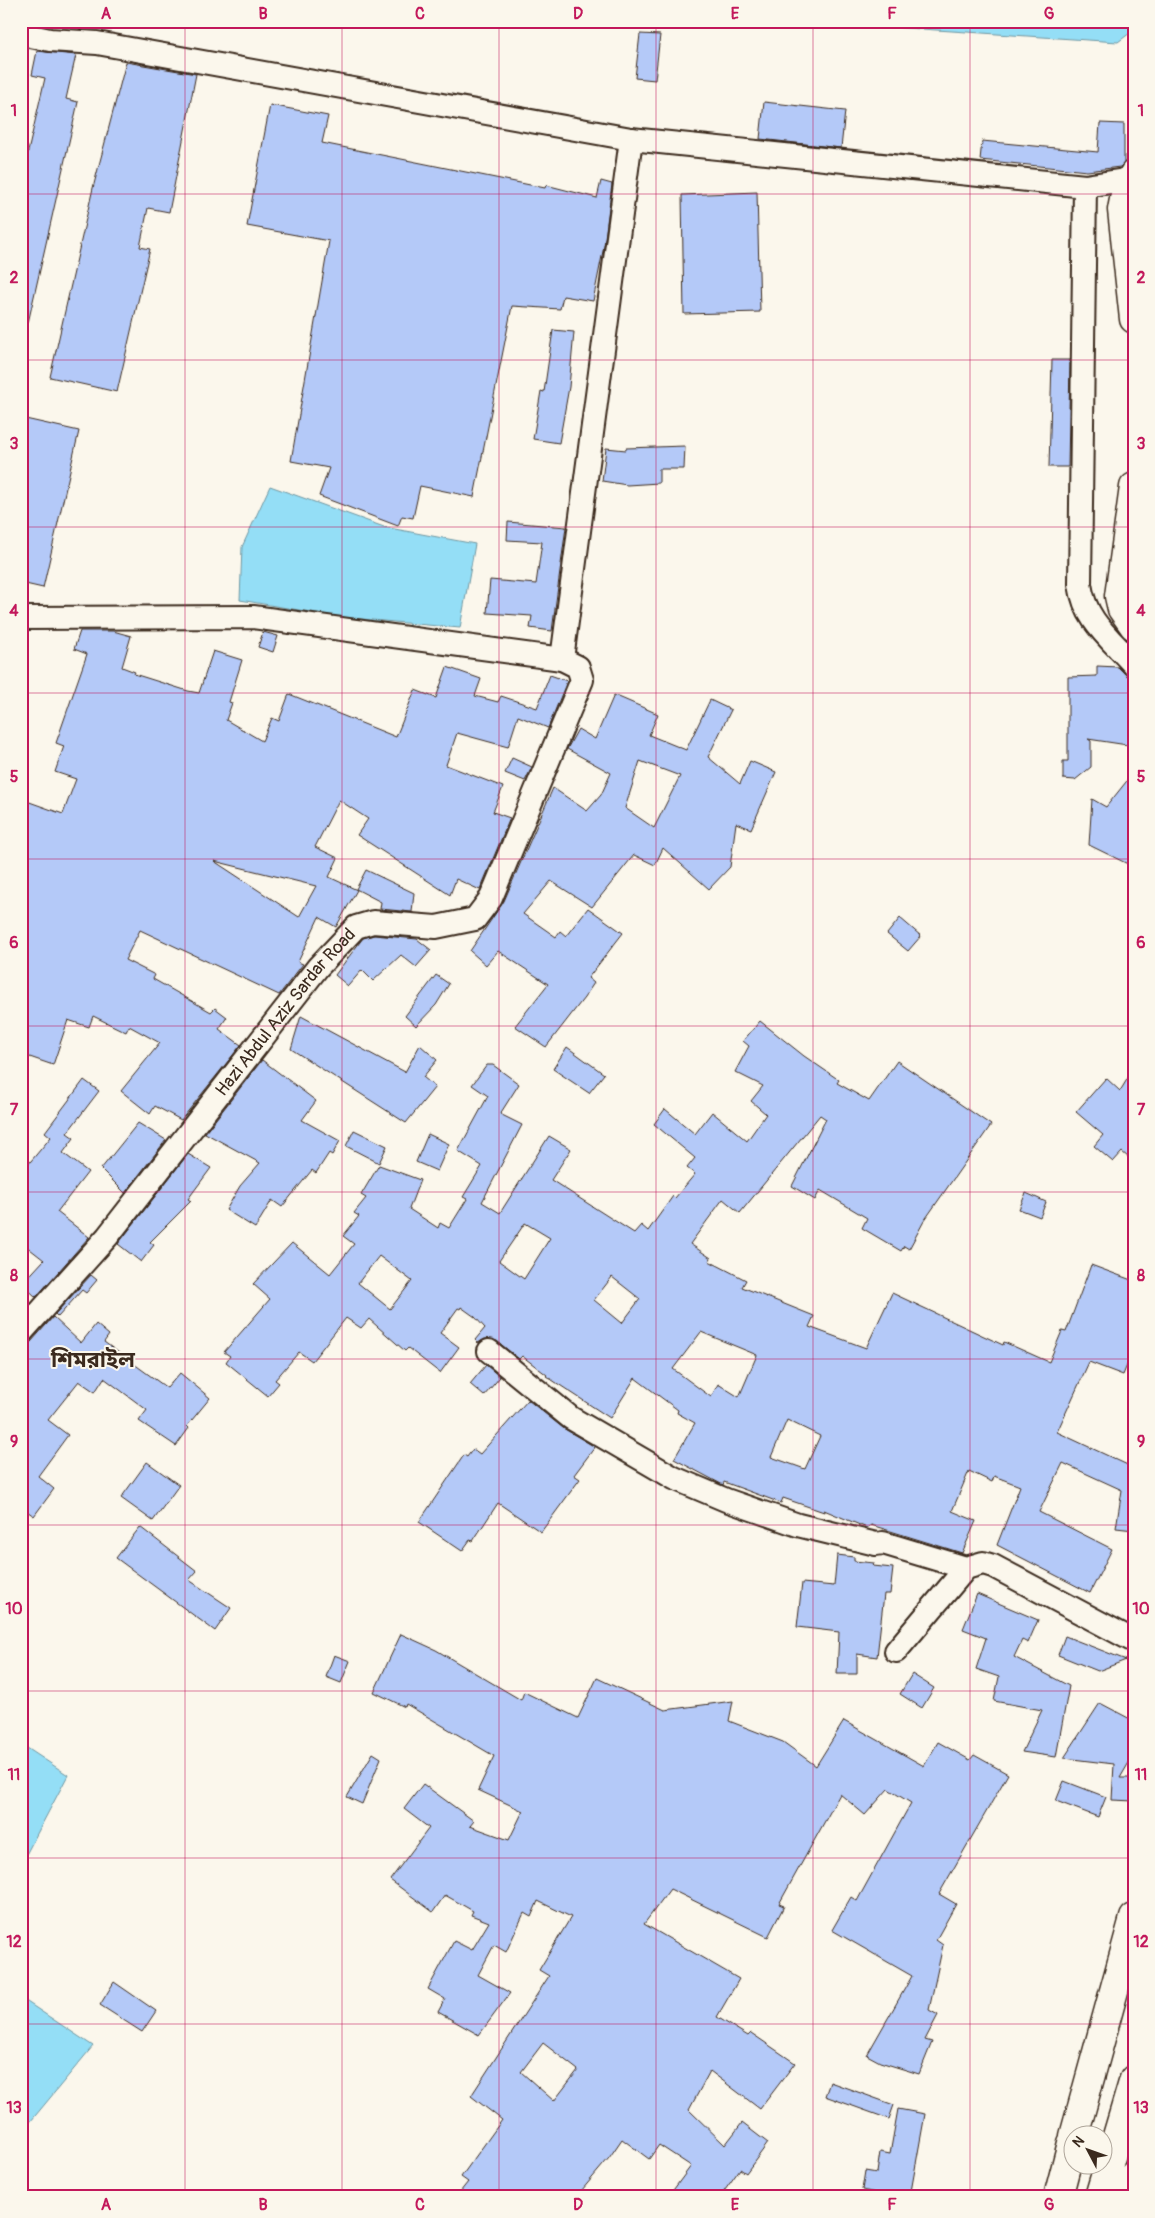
<svg xmlns="http://www.w3.org/2000/svg" width="1155" height="2218" font-family="Pangolin,'Noto Sans Bengali',sans-serif">
<style>
.water{fill:#94def6;stroke:#7096a0}
.building{fill:#b4c9f8;stroke:#3b2a1e;fill-rule:evenodd}
.lines{fill:none;stroke-linecap:round;stroke-linejoin:round}
.minor-casing{stroke:#3b2a1e;stroke-width:26}
.highway-casing{stroke:#3b2a1e;stroke-width:31}
.minor{stroke:#fbf7ec;stroke-width:22}
.highway{stroke:#fbf7ec;stroke-width:28}
.grid{fill:none;stroke:#c2185b;stroke-width:1;stroke-opacity:0.55}
.labels{text-anchor:middle;stroke-width:4;stroke-linejoin:round;paint-order:stroke}
.street-label{font-size:18px;fill:#3b2a1e;stroke:#fbf7ec}
.district-label{font-size:22px;font-weight:bold;fill:#3b2a1e;stroke:#fbf7ec}
.neatline{fill:none;stroke:#c2185b;stroke-width:2}
.grid-label{font-size:16px;text-anchor:middle;font-weight:bold;fill:#c2185b}
</style>
<rect width="100%" height="100%" fill="#fbf7ec"/>
<filter id="ink" filterUnits="userSpaceOnUse"><feTurbulence type="fractalNoise" baseFrequency=".02" numOctaves="2"/><feDisplacementMap in="SourceGraphic" scale="10" xChannelSelector="R" yChannelSelector="G"/><feConvolveMatrix kernelMatrix="1 2 1 2 8 2 1 2 1" color-interpolation-filters="sRGB"/></filter>
<g filter="url(#ink)">
<!-- water -->
<path class="water" d="M 800,21 L 1134,21 L 1134,30 L 1118,42 Z
M 270,486 L 384,527 L 475,544 L 460,628 L 340,617 L 240,600 L 242,547 Z
M 21,1744 L 68,1775 L 21,1864 Z
M 21,1998 L 93,2046 L 21,2133 Z"/>
<!-- building -->
<path class="building" d="M 640,34 L 660,35 L 655,80 L 635,78 Z
M 37,51 L 76,55 L 66,99 L 78,102 L 28,323 L 21,323 L 21,182 L 45,78 L 32,75 Z
M 126,62 L 196,74 L 169,212 L 148,208 L 140,247 L 150,249 L 117,392 L 50,377 L 93,188 Z
M 764,102 L 845,111 L 841,148 L 760,139 Z
M 270,105 L 328,116 L 322,143 L 545,188 L 546,185 L 597,198 L 601,181 L 612,184 L 604,246 L 593,301 L 563,296 L 560,309 L 512,306 L 474,497 L 420,486 L 413,518 L 402,516 L 398,526 L 319,496 L 329,468 L 291,461 L 329,241 L 247,226 Z
M 1100,123 L 1124,124 L 1124,163 L 1120,167 L 1087,171 L 980,160 L 982,141 L 1098,152 Z
M 757,192 L 760,312 L 684,314 L 682,195 Z
M 553,330 L 574,332 L 569,387 L 559,443 L 533,439 L 541,391 L 544,392 Z
M 1052,360 L 1070,360 L 1068,467 L 1049,467 Z
M 21,418 L 79,431 L 43,588 L 21,583 Z
M 685,446 L 684,469 L 659,469 L 659,483 L 627,485 L 602,481 L 606,448 L 626,450 L 626,448 Z
M 508,522 L 566,527 L 552,631 L 530,628 L 532,616 L 487,613 L 490,580 L 536,584 L 542,542 L 507,540 Z
M 80,631 L 113,631 L 131,636 L 122,667 L 135,672 L 134,674 L 188,691 L 199,693 L 213,651 L 242,660 L 229,702 L 232,703 L 226,720 L 262,741 L 272,718 L 279,721 L 289,694 L 396,737 L 415,690 L 436,698 L 447,667 L 481,679 L 475,696 L 498,702 L 501,696 L 537,708 L 550,675 L 567,681 L 548,728 L 518,716 L 508,747 L 457,733 L 446,765 L 503,787 L 493,812 L 510,818 L 480,890 L 456,879 L 450,895 L 357,835 L 368,819 L 339,800 L 315,847 L 338,858 L 329,877 L 357,890 L 336,927 L 319,917 L 298,962 L 303,964 L 279,995 L 140,930 L 125,960 L 155,975 L 153,979 L 211,1012 L 215,1008 L 227,1017 L 219,1029 L 241,1045 L 181,1120 L 155,1106 L 150,1114 L 121,1091 L 160,1043 L 129,1026 L 126,1032 L 93,1016 L 89,1027 L 68,1020 L 53,1065 L 21,1054 L 21,799 L 63,814 L 76,779 L 55,772 L 64,746 L 56,743 L 87,654 L 74,649 ZM 214,861 L 316,886 L 299,917 Z
M 263,632 L 278,636 L 273,652 L 258,647 Z
M 1097,666 L 1118,667 L 1125,674 L 1134,678 L 1134,746 L 1088,739 L 1091,741 L 1091,767 L 1075,780 L 1063,779 L 1063,761 L 1068,761 L 1068,677 L 1097,676 Z
M 614,695 L 658,714 L 649,735 L 686,750 L 710,700 L 731,710 L 708,757 L 740,784 L 750,761 L 776,772 L 751,829 L 736,823 L 730,867 L 709,889 L 663,848 L 655,865 L 634,855 L 592,907 L 551,881 L 523,914 L 556,937 L 560,931 L 566,936 L 588,908 L 623,933 L 588,978 L 594,983 L 584,998 L 546,1047 L 515,1026 L 548,984 L 498,951 L 486,965 L 470,951 L 504,901 L 553,788 L 587,811 L 601,795 L 611,773 L 567,749 L 578,729 L 595,739 ZM 640,761 L 680,776 L 654,828 L 625,808 Z
M 512,758 L 532,767 L 525,781 L 505,773 Z
M 1134,772 L 1134,867 L 1089,845 L 1092,799 L 1106,807 Z
M 366,870 L 414,893 L 412,912 L 380,909 L 381,902 L 356,889 Z
M 900,918 L 921,936 L 908,951 L 887,934 Z
M 374,935 L 417,939 L 431,950 L 416,967 L 401,955 L 373,981 L 362,970 L 348,986 L 335,975 L 363,938 Z
M 436,975 L 449,984 L 436,1005 L 416,1026 L 405,1016 Z
M 301,1016 L 405,1072 L 420,1045 L 437,1060 L 423,1077 L 435,1087 L 406,1123 L 291,1049 Z
M 760,1021 L 804,1056 L 839,1080 L 837,1083 L 869,1101 L 897,1061 L 991,1125 L 924,1221 L 909,1249 L 904,1246 L 901,1251 L 862,1228 L 867,1218 L 820,1190 L 815,1200 L 792,1186 L 826,1119 L 820,1115 L 740,1213 L 723,1199 L 690,1244 L 711,1258 L 709,1261 L 746,1280 L 742,1287 L 814,1316 L 809,1327 L 866,1348 L 892,1293 L 1003,1345 L 1004,1342 L 1049,1362 L 1062,1331 L 1066,1332 L 1091,1265 L 1134,1281 L 1134,1348 L 1123,1375 L 1089,1362 L 1057,1432 L 1134,1468 L 1134,1530 L 1116,1528 L 1122,1490 L 1063,1463 L 1039,1512 L 1112,1549 L 1090,1593 L 997,1545 L 1020,1486 L 994,1476 L 992,1482 L 969,1471 L 952,1511 L 976,1521 L 962,1553 L 871,1525 L 867,1528 L 824,1510 L 824,1512 L 783,1498 L 781,1503 L 724,1482 L 723,1485 L 674,1459 L 695,1423 L 677,1413 L 678,1410 L 635,1378 L 610,1418 L 546,1376 L 547,1375 L 522,1356 L 519,1359 L 497,1341 L 485,1339 L 478,1343 L 475,1340 L 485,1328 L 475,1317 L 461,1307 L 460,1309 L 458,1308 L 440,1333 L 459,1347 L 440,1373 L 408,1348 L 405,1351 L 369,1319 L 361,1328 L 346,1318 L 312,1361 L 299,1352 L 275,1380 L 279,1383 L 268,1396 L 226,1362 L 230,1356 L 224,1352 L 270,1299 L 253,1284 L 292,1243 L 330,1274 L 354,1244 L 343,1236 L 359,1216 L 354,1213 L 366,1198 L 361,1195 L 379,1165 L 420,1180 L 409,1209 L 438,1228 L 440,1223 L 449,1228 L 467,1199 L 463,1197 L 482,1166 L 458,1151 L 488,1096 L 472,1085 L 487,1065 L 493,1065 L 519,1084 L 500,1114 L 522,1125 L 482,1202 L 500,1213 L 549,1136 L 571,1149 L 551,1180 L 634,1233 L 641,1225 L 648,1231 L 673,1196 L 675,1198 L 695,1174 L 687,1168 L 695,1158 L 654,1124 L 665,1109 L 695,1134 L 712,1112 L 747,1141 L 766,1114 L 751,1101 L 763,1086 L 735,1072 L 749,1046 L 743,1041 ZM 525,1223 L 550,1238 L 524,1279 L 499,1261 ZM 379,1256 L 412,1281 L 390,1309 L 358,1283 ZM 612,1277 L 640,1299 L 622,1323 L 594,1300 ZM 701,1332 L 757,1355 L 739,1397 L 718,1384 L 711,1397 L 673,1369 ZM 787,1420 L 820,1436 L 805,1469 L 771,1457 Z
M 567,1047 L 604,1074 L 589,1093 L 553,1069 Z
M 262,1060 L 316,1101 L 302,1120 L 340,1141 L 332,1155 L 329,1153 L 316,1173 L 312,1170 L 282,1207 L 272,1200 L 255,1228 L 226,1210 L 240,1186 L 260,1163 L 205,1133 Z
M 1134,1068 L 1134,1162 L 1122,1152 L 1113,1162 L 1094,1146 L 1103,1135 L 1076,1112 L 1106,1078 L 1120,1091 Z
M 84,1080 L 99,1091 L 67,1133 L 74,1138 L 63,1153 L 88,1172 L 57,1212 L 89,1237 L 36,1297 L 22,1284 L 44,1260 L 21,1242 L 21,1173 L 51,1137 L 45,1132 Z
M 138,1123 L 166,1140 L 125,1193 L 101,1169 Z
M 354,1130 L 387,1146 L 379,1163 L 346,1146 Z
M 428,1134 L 449,1144 L 437,1171 L 416,1162 Z
M 188,1154 L 211,1168 L 188,1199 L 191,1201 L 150,1242 L 154,1245 L 141,1262 L 118,1244 Z
M 1026,1193 L 1046,1202 L 1040,1217 L 1019,1209 Z
M 91,1275 L 97,1280 L 86,1293 L 82,1290 L 58,1317 L 55,1314 Z
M 53,1317 L 81,1343 L 96,1324 L 109,1335 L 104,1342 L 167,1388 L 180,1373 L 210,1398 L 187,1426 L 189,1428 L 176,1446 L 139,1421 L 147,1410 L 104,1378 L 95,1392 L 79,1381 L 48,1420 L 68,1435 L 38,1476 L 54,1489 L 34,1516 L 21,1507 L 21,1346 L 31,1342 Z
M 486,1365 L 500,1377 L 484,1396 L 470,1384 Z
M 528,1400 L 563,1428 L 595,1447 L 574,1475 L 580,1479 L 541,1532 L 498,1503 L 473,1541 L 470,1540 L 462,1551 L 419,1522 L 464,1455 L 467,1457 L 473,1449 L 480,1454 Z
M 147,1462 L 179,1485 L 153,1521 L 121,1498 Z
M 140,1527 L 197,1571 L 189,1580 L 231,1608 L 215,1631 L 116,1558 Z
M 837,1555 L 854,1557 L 854,1561 L 874,1563 L 873,1566 L 893,1568 L 890,1594 L 884,1594 L 877,1657 L 857,1654 L 857,1674 L 837,1674 L 839,1632 L 797,1627 L 802,1583 L 834,1586 Z
M 977,1594 L 1038,1620 L 1028,1643 L 1022,1640 L 1014,1657 L 1069,1686 L 1056,1757 L 1022,1752 L 1042,1710 L 994,1701 L 999,1677 L 976,1669 L 986,1638 L 963,1629 Z
M 401,1634 L 436,1650 L 521,1700 L 524,1692 L 578,1718 L 597,1678 L 665,1710 L 733,1701 L 729,1721 L 783,1742 L 816,1766 L 844,1721 L 924,1766 L 938,1742 L 970,1760 L 974,1755 L 1008,1774 L 939,1894 L 956,1904 L 936,1940 L 943,1945 L 929,2010 L 938,2015 L 925,2040 L 932,2042 L 919,2074 L 880,2062 L 867,2055 L 912,1976 L 832,1930 L 851,1897 L 857,1901 L 911,1803 L 888,1789 L 865,1815 L 840,1794 L 779,1904 L 784,1906 L 768,1937 L 670,1889 L 644,1924 L 739,1979 L 717,2017 L 748,2036 L 751,2033 L 795,2063 L 760,2109 L 710,2071 L 689,2110 L 725,2145 L 742,2123 L 768,2143 L 746,2173 L 740,2169 L 720,2197 L 668,2197 L 691,2166 L 659,2145 L 649,2159 L 622,2139 L 609,2158 L 576,2197 L 456,2197 L 468,2182 L 461,2177 L 502,2120 L 471,2096 L 549,1976 L 539,1970 L 571,1917 L 538,1901 L 531,1917 L 524,1913 L 506,1952 L 494,1945 L 478,1975 L 510,1993 L 479,2035 L 438,2012 L 445,1999 L 428,1989 L 454,1941 L 472,1950 L 489,1922 L 471,1915 L 473,1911 L 445,1895 L 433,1912 L 390,1880 L 429,1828 L 404,1809 L 423,1784 L 474,1821 L 470,1826 L 509,1840 L 523,1811 L 478,1790 L 494,1756 L 406,1704 L 405,1707 L 374,1692 ZM 543,2043 L 578,2070 L 554,2101 L 521,2072 Z
M 1065,1636 L 1126,1660 L 1098,1671 L 1058,1655 Z
M 334,1655 L 350,1661 L 341,1683 L 326,1677 Z
M 912,1674 L 934,1688 L 922,1708 L 900,1694 Z
M 1100,1703 L 1134,1721 L 1134,1754 L 1120,1778 L 1134,1778 L 1134,1801 L 1112,1800 L 1114,1764 L 1064,1758 Z
M 373,1753 L 381,1758 L 362,1804 L 347,1797 Z
M 1064,1781 L 1106,1797 L 1098,1817 L 1056,1801 Z
M 114,1982 L 156,2011 L 142,2032 L 100,2005 Z
M 830,2082 L 894,2105 L 889,2119 L 825,2096 Z
M 898,2109 L 925,2114 L 910,2197 L 881,2197 L 881,2194 L 862,2190 L 865,2171 L 877,2173 L 880,2152 L 890,2154 Z"/>
<g class="lines">
<!-- minor casing -->
<g class="minor-casing">
<g id="minor">
<path d="M 21,34 L 50,40 L 97,43 L 631,139 L 1085,186 L 1131,179"/>
<path d="M 1085,186 L 1080,584 C 1085,621 1110,638 1134,665"/>
<path d="M 21,618 L 253,617 L 562,659 L 631,139"/>
<path id="s1" d="M 21,1333 L 107,1237 L 318,967 L 356,927 L 373,922 L 436,927 L 475,919 L 491,898 L 582,680 L 578,667 L 562,659"/>
<path d="M 489,1351 L 571,1418 L 674,1478 L 726,1500 L 798,1525 L 876,1544 L 883,1543 L 966,1568"/>
<path d="M 896,1651 L 966,1568 L 983,1563 L 993,1566 L 1134,1641"/>
</g>
</g>
<!-- highway casing -->
<g class="highway-casing">
<path id="highway" d="M 1134,174 L 1126,189 L 1122,210 L 1134,319
M 1134,487 L 1119,596 L 1122,609 L 1134,626
M 1074,2136 L 1134,1918
M 1058,2197 L 1072,2143
M 1099,2197 L 1134,2079
M 1127,2197 L 1134,2175"/>
</g>
<!-- minor -->
<use href="#minor" class="minor"/>
<!-- highway -->
<use href="#highway" class="highway"/>
</g>
</g>
<!-- grid -->
<path class="grid" d="M 185,21 L 185,2197M 342,21 L 342,2197M 499,21 L 499,2197M 656,21 L 656,2197M 813,21 L 813,2197M 970,21 L 970,2197M 21,194 L 1134,194M 21,360 L 1134,360M 21,527 L 1134,527M 21,693 L 1134,693M 21,859 L 1134,859M 21,1026 L 1134,1026M 21,1192 L 1134,1192M 21,1359 L 1134,1359M 21,1525 L 1134,1525M 21,1691 L 1134,1691M 21,1858 L 1134,1858M 21,2024 L 1134,2024"/>
<g class="labels">
<!-- street labels -->
<g class="street-label">
<text dy="6" stroke="none"><textPath href="#s1" startOffset="416">Hazi Abdul Aziz Sardar Road</textPath></text>
</g>
<!-- district labels -->
<g class="district-label">
<text x="93" y="1367">শিমরাইল</text>
</g>
</g>
<!-- margin -->
<rect width="1155" height="2218" fill="none" stroke="#fbf7ec" stroke-width="55"/>
<!-- north arrow -->
<g transform="translate(1088 2150) rotate(311)"><circle r="24" fill="#fbf7ec" stroke="#aea59a"/>
<path d="M0-4L9 19L0 12L-9 19Z" fill="#3b2a1e"/>
<text y="-8" font-size="14" font-weight="bold" text-anchor="middle" fill="#3b2a1e">N</text>
</g>
<rect x="28" y="28" width="1100" height="2162" class="neatline"/>
<g class="grid-label">
<text x="106" y="19">A</text>
<text x="263" y="19">B</text>
<text x="420" y="19">C</text>
<text x="578" y="19">D</text>
<text x="735" y="19">E</text>
<text x="892" y="19">F</text>
<text x="1049" y="19">G</text>
<text x="14" y="116">1</text>
<text x="1141" y="116">1</text>
<text x="14" y="283">2</text>
<text x="1141" y="283">2</text>
<text x="14" y="449">3</text>
<text x="1141" y="449">3</text>
<text x="14" y="616">4</text>
<text x="1141" y="616">4</text>
<text x="14" y="782">5</text>
<text x="1141" y="782">5</text>
<text x="14" y="948">6</text>
<text x="1141" y="948">6</text>
<text x="14" y="1115">7</text>
<text x="1141" y="1115">7</text>
<text x="14" y="1281">8</text>
<text x="1141" y="1281">8</text>
<text x="14" y="1447">9</text>
<text x="1141" y="1447">9</text>
<text x="14" y="1614">10</text>
<text x="1141" y="1614">10</text>
<text x="14" y="1780">11</text>
<text x="1141" y="1780">11</text>
<text x="14" y="1947">12</text>
<text x="1141" y="1947">12</text>
<text x="14" y="2113">13</text>
<text x="1141" y="2113">13</text>
<text x="106" y="2210">A</text>
<text x="263" y="2210">B</text>
<text x="420" y="2210">C</text>
<text x="578" y="2210">D</text>
<text x="735" y="2210">E</text>
<text x="892" y="2210">F</text>
<text x="1049" y="2210">G</text>
</g>
</svg>
